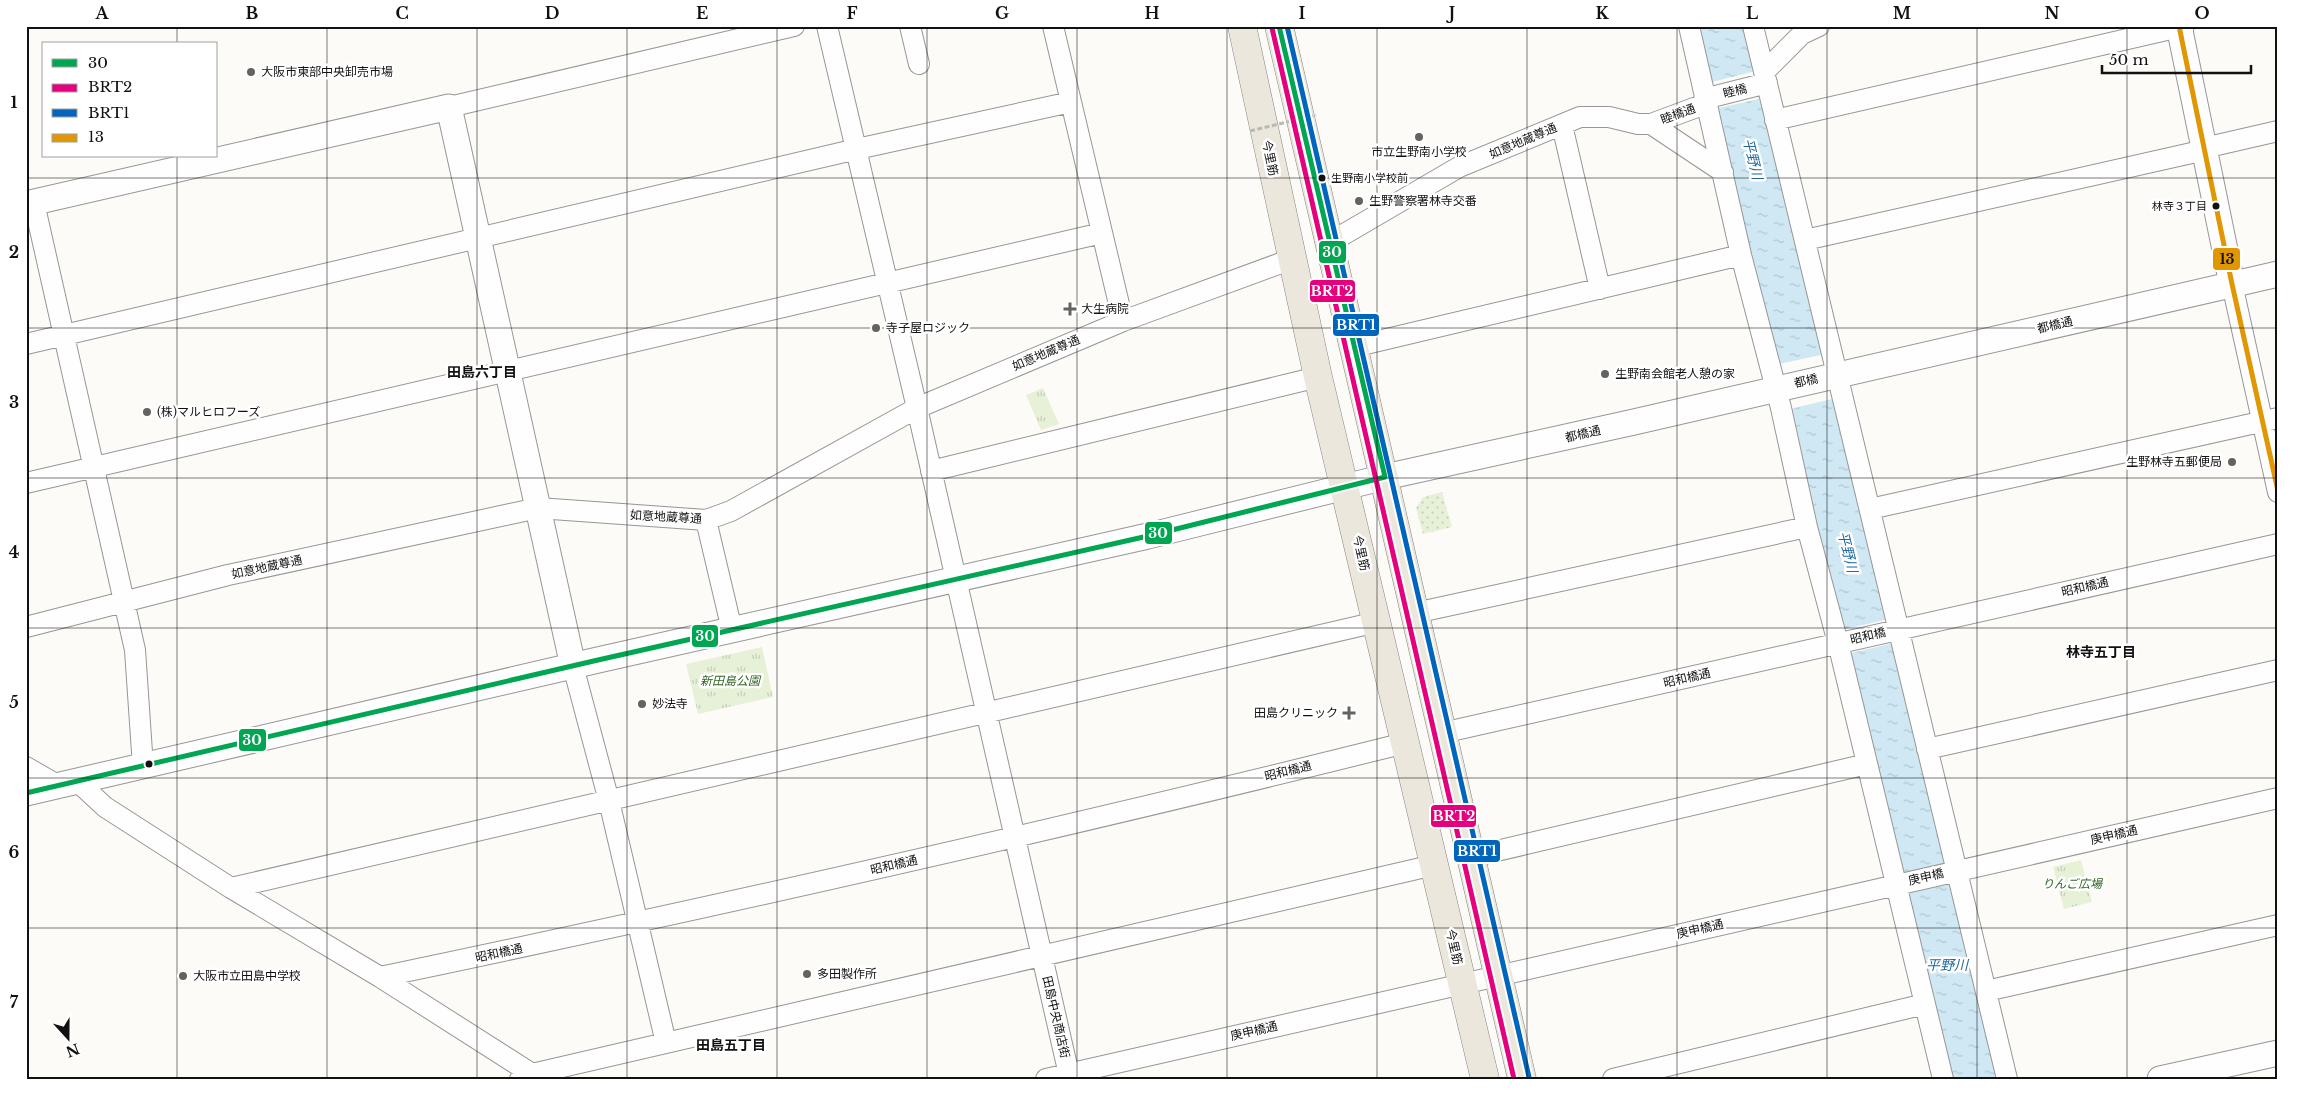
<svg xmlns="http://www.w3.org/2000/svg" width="2304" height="1105" font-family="'Libre Baskerville','Noto Sans JP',serif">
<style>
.grass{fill:url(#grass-dots)}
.park{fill:url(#park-tufts)}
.water{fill:url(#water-ripples)}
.pier{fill:#fcfbf7}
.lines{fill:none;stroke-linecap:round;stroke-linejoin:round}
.minor-casing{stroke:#979695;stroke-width:22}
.tertiary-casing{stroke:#979695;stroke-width:27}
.primary-casing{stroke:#848482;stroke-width:29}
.minor{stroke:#fffefe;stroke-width:20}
.tertiary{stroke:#fffefe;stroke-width:25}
.primary{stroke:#ece7dc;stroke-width:28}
.path-bridge{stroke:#b9b9b8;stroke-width:3;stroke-dasharray:5 2.5;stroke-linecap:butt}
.bus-1-casing{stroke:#fff;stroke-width:9}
.bus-2-casing{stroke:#fff;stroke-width:9}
.bus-3-casing{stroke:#fff;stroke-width:9}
.bus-4-casing{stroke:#fff;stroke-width:9}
.bus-1{stroke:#00a651;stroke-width:5}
.bus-2{stroke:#e5007d;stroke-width:5}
.bus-3{stroke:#0065bd;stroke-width:5}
.bus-4{stroke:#e09702;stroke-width:5}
.grid{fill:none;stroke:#111;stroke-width:1;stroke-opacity:0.55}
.poi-dot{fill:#636362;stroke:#fff;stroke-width:2}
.bus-dot{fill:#111;stroke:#fff;stroke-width:2}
.labels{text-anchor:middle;stroke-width:5;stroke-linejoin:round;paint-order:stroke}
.bus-label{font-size:11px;fill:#111;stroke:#fff;text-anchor:start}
.poi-label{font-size:12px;fill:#111;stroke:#fff;text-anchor:start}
.street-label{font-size:12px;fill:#111;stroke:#fff}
.park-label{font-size:12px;font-style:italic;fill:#336524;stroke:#fff}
.water-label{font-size:14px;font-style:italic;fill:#21699c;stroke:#fff}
.neighbourhood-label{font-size:14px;font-weight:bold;fill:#111;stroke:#fff}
.line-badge{stroke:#fff;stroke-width:2}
.badge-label{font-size:14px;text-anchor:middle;font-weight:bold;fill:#fff}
.pale-badge-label{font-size:14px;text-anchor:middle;font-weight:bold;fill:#111}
.neatline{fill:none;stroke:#111;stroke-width:2}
.grid-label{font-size:16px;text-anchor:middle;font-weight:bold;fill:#111}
</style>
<defs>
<pattern id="grass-dots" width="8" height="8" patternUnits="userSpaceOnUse" patternTransform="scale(1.25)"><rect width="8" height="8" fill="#e7f1d8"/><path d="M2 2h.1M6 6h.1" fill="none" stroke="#c5ceb8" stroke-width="1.8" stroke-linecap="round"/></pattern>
<pattern id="park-tufts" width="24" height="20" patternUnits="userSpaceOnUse" patternTransform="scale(1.25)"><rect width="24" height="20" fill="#e7f1d8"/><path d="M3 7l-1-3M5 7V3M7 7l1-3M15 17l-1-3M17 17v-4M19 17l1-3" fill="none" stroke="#c5ceb8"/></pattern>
<pattern id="water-ripples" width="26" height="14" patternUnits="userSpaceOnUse" patternTransform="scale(1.25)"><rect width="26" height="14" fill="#cfe8f4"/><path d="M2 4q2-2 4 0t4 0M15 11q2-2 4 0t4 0" fill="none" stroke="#b1c6d0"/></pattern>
</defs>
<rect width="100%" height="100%" fill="#fcfbf7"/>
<!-- grass -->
<path class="grass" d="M 1442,492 L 1452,527 L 1423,534 L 1416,508 L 1423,497 Z"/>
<!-- park -->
<path class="park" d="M 1043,388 L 1059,424 L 1041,430 L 1026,395 Z
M 762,647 L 773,697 L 698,714 L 686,664 Z
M 2081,860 L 2092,902 L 2064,909 L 2053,867 Z"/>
<!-- water -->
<path class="water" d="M 1696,26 L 1743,26 L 1998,1079 L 1951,1079 Z"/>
<!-- pier -->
<path class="pier" d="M 1756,71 L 1763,98 L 1714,109 L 1708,83 Z
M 1825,354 L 1836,398 L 1786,410 L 1775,365 Z
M 1889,619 L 1894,643 L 1847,654 L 1841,630 Z"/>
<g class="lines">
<!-- minor casing -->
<g class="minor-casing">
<path id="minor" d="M 827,26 L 917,408 L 1070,1079
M 910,26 L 919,64
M 1053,26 L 1123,321
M 1689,26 L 1741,255 L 1781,408 L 1807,527 L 1838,643 L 1943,1079
M 1753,26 L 2007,1079
M 1764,72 L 1802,34 L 1819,26
M 1704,99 L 1767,83
M 449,107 L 794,26
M 1775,120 L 2184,26
M 1651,124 L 1705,104
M 1562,125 L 1600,289
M 2204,148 L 2278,131
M 34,203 L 135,650 L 143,767
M 1805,240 L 2205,150
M 1329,243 L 1459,167 L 1580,117 L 1609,117 L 1638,124 L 1651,124 L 1723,172
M 2232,284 L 2278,492
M 26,344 L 857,149 L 1071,102
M 1353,347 L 1741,255
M 931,471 L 1318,377
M 26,483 L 1102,233
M 1870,509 L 2278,418
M 706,520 L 732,630
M 1415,613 L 1807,527
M 26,627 L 228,575 L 538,508 L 706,520 L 731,511 L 917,408 L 1123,321 L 1292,259
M 573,666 L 609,801 L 666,1043
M 1442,733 L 2278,544
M 1927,749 L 2278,670
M 26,767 L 59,786
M 78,782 L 105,807 L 231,888 L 380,977 L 540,1079
M 1471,857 L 1867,764
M 231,888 L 1377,622
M 380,977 C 723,905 1065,828 1405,743
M 1986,991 L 2278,925
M 520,1079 L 532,1074 L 1434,865
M 1046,1079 L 2278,798
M 1613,1079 L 1925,1004"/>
</g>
<!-- tertiary casing -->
<g class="tertiary-casing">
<path id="tertiary" d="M 2179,26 L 2232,284
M 26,204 L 449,107 L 573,666
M 26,793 L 598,660 L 1148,536 L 1385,477 L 1634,422 L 2278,274
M 2160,1079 L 2278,1053"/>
</g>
<!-- primary casing -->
<g class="primary-casing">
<path id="primary" d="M 1242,26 L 1318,377 L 1485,1079
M 1279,26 C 1360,377 1443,727 1522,1079"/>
</g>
<!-- minor -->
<use href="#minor" class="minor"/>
<!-- tertiary -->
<use href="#tertiary" class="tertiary"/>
<!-- primary -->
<use href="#primary" class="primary"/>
<!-- path-bridge -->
<path class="path-bridge" d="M 1250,131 L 1316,115"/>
<!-- bus-1 casing -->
<g class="bus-1-casing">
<path id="bus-1" d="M 26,793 L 598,660 L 1148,536 L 1385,477 L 1279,26"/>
</g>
<!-- bus-2 casing -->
<g class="bus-2-casing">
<path id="bus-2" d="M 1272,28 L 1514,1079"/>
</g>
<!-- bus-3 casing -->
<g class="bus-3-casing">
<path id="bus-3" d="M 1287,26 L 1529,1077"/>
</g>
<!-- bus-4 casing -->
<g class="bus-4-casing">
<path id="bus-4" d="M 2179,26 L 2232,284 L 2278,491"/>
</g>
<!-- bus-1 -->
<use href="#bus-1" class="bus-1"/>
<!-- bus-2 -->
<use href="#bus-2" class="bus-2"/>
<!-- bus-3 -->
<use href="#bus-3" class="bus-3"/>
<!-- bus-4 -->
<use href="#bus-4" class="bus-4"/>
</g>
<!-- grid -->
<path class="grid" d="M 177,26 L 177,44M 327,26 L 327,1079M 477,26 L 477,1079M 627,26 L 627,1079M 777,26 L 777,1079M 927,26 L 927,1079M 1077,26 L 1077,1079M 1227,26 L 1227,1079M 1377,26 L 1377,1079M 1527,26 L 1527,1079M 1677,26 L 1677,1079M 1827,26 L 1827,1079M 1977,26 L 1977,1079M 2127,26 L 2127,1079M 177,156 L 177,1079M 26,178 L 2278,178M 26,328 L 2278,328M 26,478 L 2278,478M 26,628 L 2278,628M 26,778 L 2278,778M 26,928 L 2278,928"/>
<!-- markers -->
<g class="poi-dot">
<circle cx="251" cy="72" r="5"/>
<circle cx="1419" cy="137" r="5"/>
<circle cx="1359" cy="201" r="5"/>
<path d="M1067.5 301.5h5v5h5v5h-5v5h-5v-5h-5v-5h5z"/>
<circle cx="876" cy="328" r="5"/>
<circle cx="1605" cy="374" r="5"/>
<circle cx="147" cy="412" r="5"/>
<circle cx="2232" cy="462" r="5"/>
<circle cx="642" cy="704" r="5"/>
<path d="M1346.5 705.5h5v5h5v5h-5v5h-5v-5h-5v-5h5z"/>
<circle cx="807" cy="974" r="5"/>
<circle cx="183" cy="976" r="5"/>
</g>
<g class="bus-dot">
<circle cx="1322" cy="178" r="4.5"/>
<circle cx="2216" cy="206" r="4.5"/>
<circle cx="149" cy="764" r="4.5"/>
</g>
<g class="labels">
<!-- bus labels -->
<g class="bus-label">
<text x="1331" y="182">生野南小学校前</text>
<text x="2207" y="210" text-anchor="end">林寺３丁目</text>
</g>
<!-- poi labels -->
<g class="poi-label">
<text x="261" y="76">大阪市東部中央卸売市場</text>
<text x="1419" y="156" text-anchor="middle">市立生野南小学校</text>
<text x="1369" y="205">生野警察署林寺交番</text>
<text x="1081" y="313">大生病院</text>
<text x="886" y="332">寺子屋ロジック</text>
<text x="1615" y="378">生野南会館老人憩の家</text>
<text x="157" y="416">(株)マルヒロフーズ</text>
<text x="2222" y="466" text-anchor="end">生野林寺五郵便局</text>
<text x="652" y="708">妙法寺</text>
<text x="1338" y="717" text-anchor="end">田島クリニック</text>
<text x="817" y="978">多田製作所</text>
<text x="193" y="980">大阪市立田島中学校</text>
</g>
<!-- street labels -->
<g class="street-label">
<text transform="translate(1735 91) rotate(-14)" y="4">睦橋</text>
<text transform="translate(1678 114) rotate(-20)" y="4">睦橋通</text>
<text transform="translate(1523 141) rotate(-23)" y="4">如意地蔵尊通</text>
<text transform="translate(1270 158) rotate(78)" y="4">今里筋</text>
<text transform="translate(2055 325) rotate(-13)" y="4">都橋通</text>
<text transform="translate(1046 353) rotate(-23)" y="4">如意地蔵尊通</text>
<text transform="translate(1806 381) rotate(-13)" y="4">都橋</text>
<text transform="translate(1583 434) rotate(-13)" y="4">都橋通</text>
<text transform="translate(666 517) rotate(3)" y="4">如意地蔵尊通</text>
<text transform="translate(1361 553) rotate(77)" y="4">今里筋</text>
<text transform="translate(267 567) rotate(-12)" y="4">如意地蔵尊通</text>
<text transform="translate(2085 587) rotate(-13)" y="4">昭和橋通</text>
<text transform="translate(1868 636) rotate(-13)" y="4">昭和橋</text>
<text transform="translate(1687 678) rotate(-13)" y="4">昭和橋通</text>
<text transform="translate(1288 771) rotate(-14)" y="4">昭和橋通</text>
<text transform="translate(2114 835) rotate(-13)" y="4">庚申橋通</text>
<text transform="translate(894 865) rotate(-13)" y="4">昭和橋通</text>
<text transform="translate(1926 877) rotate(-13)" y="4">庚申橋</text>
<text transform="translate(1700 929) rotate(-13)" y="4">庚申橋通</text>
<text transform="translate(1454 947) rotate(77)" y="4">今里筋</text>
<text transform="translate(499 953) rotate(-12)" y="4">昭和橋通</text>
<text transform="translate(1056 1017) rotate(77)" y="4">田島中央商店街</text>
<text transform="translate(1254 1031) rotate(-13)" y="4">庚申橋通</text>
</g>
<!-- park labels -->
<g class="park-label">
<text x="730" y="685">新田島公園</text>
<text x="2072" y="888">りんご広場</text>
</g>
<!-- water labels -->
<g class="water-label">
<text transform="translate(1753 159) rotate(76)" y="5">平野川</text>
<text transform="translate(1848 552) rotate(76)" y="5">平野川</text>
<text x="1947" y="970">平野川</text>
</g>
<!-- neighbourhood labels -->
<g class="neighbourhood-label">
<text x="482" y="377">田島六丁目</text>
<text x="2101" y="657">林寺五丁目</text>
<text x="731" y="1050">田島五丁目</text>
</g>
</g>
<g class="line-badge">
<rect x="1318" y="240" width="29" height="24" rx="5" fill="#00a651"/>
<rect x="2212" y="247" width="29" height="24" rx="5" fill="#e09702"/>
<rect x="1309" y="279" width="47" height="24" rx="5" fill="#e5007d"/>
<rect x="1332" y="313" width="48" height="24" rx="5" fill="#0065bd"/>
<rect x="1144" y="521" width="29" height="24" rx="5" fill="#00a651"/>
<rect x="691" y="624" width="28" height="24" rx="5" fill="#00a651"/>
<rect x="238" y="728" width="29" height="24" rx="5" fill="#00a651"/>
<rect x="1430" y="804" width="47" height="24" rx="5" fill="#e5007d"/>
<rect x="1453" y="839" width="48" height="24" rx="5" fill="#0065bd"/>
</g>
<g class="badge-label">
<text x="1332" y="257">30</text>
<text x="1332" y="296">BRT2</text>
<text x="1356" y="330">BRT1</text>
<text x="1158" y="538">30</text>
<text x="705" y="641">30</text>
<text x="252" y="745">30</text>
<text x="1454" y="821">BRT2</text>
<text x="1477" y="856">BRT1</text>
</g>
<g class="pale-badge-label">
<text x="2227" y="264">13</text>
</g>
<!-- border -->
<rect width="2304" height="1105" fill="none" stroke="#ffffff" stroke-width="55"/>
<!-- legend -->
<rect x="42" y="42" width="175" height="115" fill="#ffffff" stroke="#a0a0a0"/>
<rect x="52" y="59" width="25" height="8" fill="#00a651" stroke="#a0a0a0"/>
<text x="88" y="68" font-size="15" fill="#111111">30</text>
<rect x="52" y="84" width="25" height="8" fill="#e5007d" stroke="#a0a0a0"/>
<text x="88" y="92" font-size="15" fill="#111111">BRT2</text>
<rect x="52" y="109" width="25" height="8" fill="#0065bd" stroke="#a0a0a0"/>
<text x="88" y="118" font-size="15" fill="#111111">BRT1</text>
<rect x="52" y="134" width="25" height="8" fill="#e09702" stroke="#a0a0a0"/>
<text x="88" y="142" font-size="15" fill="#111111">13</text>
<!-- north arrow -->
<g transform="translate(68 1038) rotate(159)" stroke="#ffffff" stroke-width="4" paint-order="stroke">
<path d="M0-4L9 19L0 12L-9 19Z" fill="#111111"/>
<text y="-8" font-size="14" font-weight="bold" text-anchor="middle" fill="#111111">N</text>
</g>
<!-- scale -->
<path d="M2102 65v8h149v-8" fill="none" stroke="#111111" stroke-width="2.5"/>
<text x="2109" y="65" font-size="15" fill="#111111" stroke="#ffffff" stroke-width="4" paint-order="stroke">50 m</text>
<rect x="28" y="28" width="2248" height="1050" class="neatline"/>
<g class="grid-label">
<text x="102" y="19">A</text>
<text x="252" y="19">B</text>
<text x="402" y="19">C</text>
<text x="552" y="19">D</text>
<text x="702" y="19">E</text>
<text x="852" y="19">F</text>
<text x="1002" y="19">G</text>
<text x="1152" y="19">H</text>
<text x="1302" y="19">I</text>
<text x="1452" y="19">J</text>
<text x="1602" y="19">K</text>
<text x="1752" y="19">L</text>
<text x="1902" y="19">M</text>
<text x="2052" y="19">N</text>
<text x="2202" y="19">O</text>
<text x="14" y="108">1</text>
<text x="14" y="258">2</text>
<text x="14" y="408">3</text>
<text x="14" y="558">4</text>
<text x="14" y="708">5</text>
<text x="14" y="858">6</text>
<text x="14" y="1008">7</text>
</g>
</svg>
